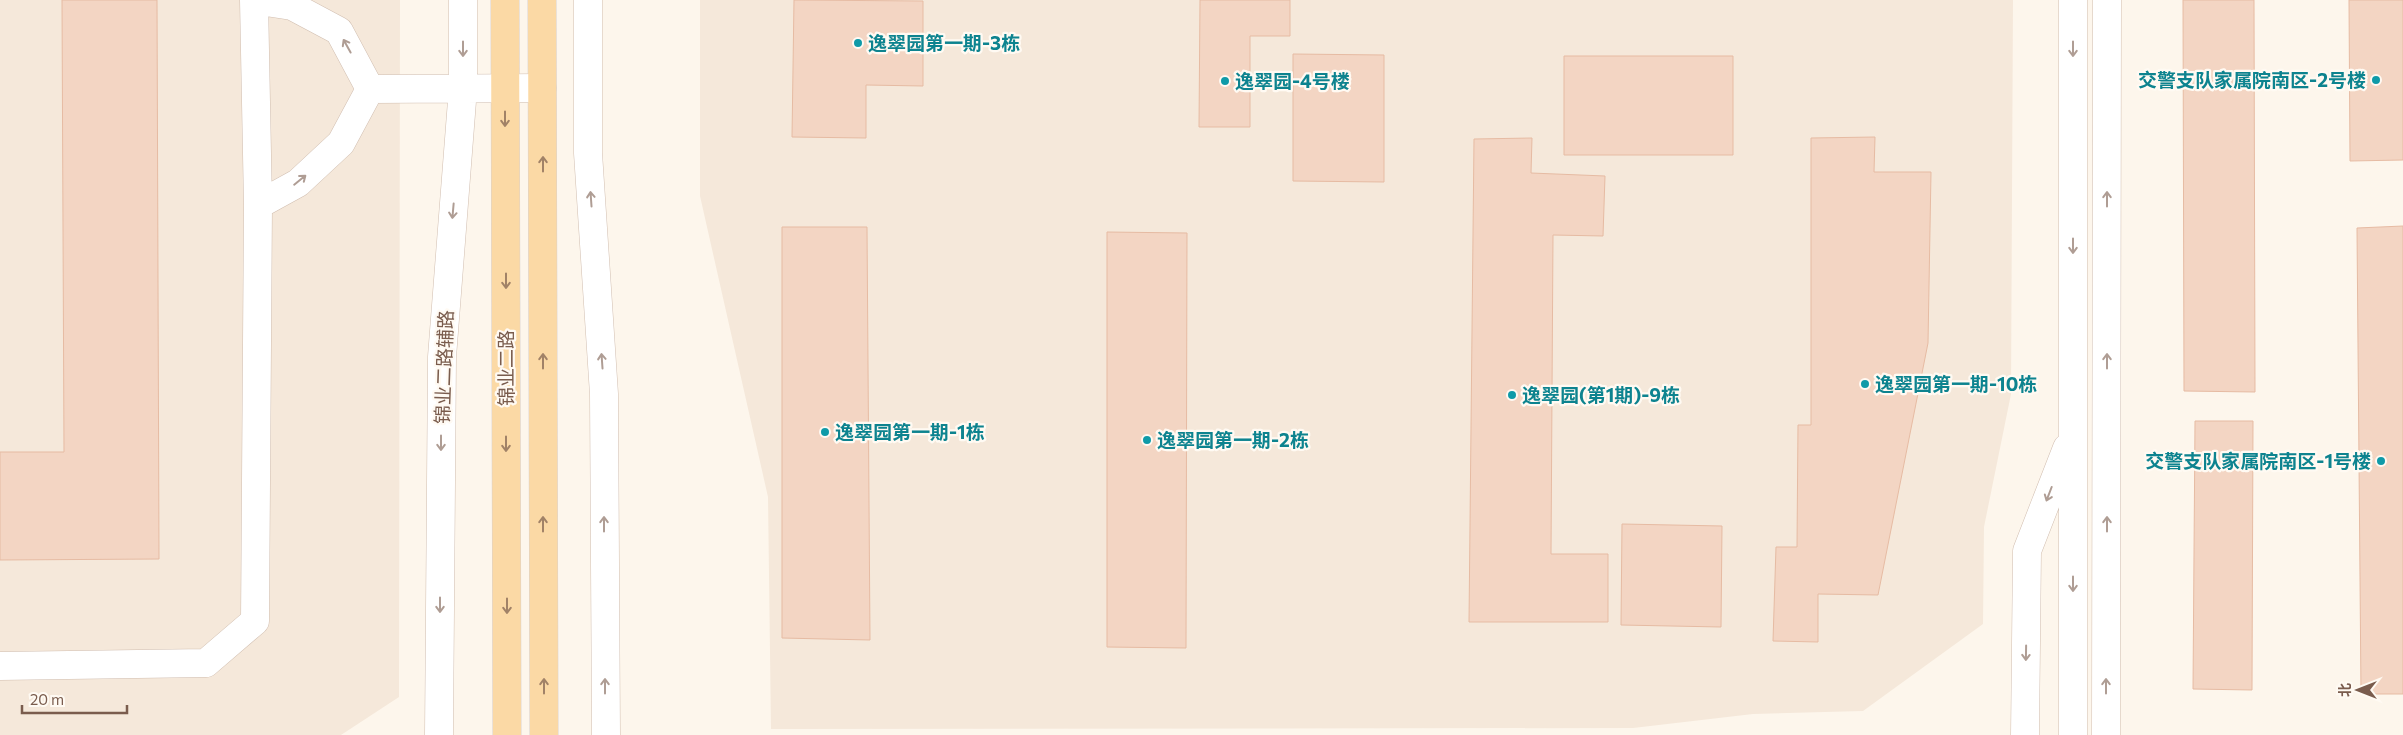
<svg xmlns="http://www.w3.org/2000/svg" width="2403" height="735" font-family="Commissioner,'Noto Sans SC',sans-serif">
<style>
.residential{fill:#f5e8da}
.building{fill:#f3d5c3;stroke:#e6bba3}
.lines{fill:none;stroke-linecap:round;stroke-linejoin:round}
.minor-casing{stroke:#d1beb0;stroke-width:29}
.major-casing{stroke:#dad1cd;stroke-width:29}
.minor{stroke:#fff;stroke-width:28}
.major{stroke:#fbd9a5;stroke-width:28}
.oneway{stroke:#af9d94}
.oneway2{stroke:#a18267}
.culture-dot{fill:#0f9aa8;stroke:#fffaf3;stroke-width:2}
.labels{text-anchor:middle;stroke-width:4.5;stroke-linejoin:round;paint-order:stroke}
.culture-label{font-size:19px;font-weight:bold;fill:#0d838f;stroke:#fffaf3;text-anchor:start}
.street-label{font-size:19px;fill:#7a5c4d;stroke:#fffaf3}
</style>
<rect width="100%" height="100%" fill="#fdf6ec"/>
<!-- residential -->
<path class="residential" d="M 0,0 L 400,0 L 399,697 L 341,735 L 0,735 Z
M 700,0 L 2013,0 L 2011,394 L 1984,527 L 1983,624 L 1863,711 L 1753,714 L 1633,728 L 771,729 L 768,497 L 700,196 Z"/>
<!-- building -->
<path class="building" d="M 62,0 L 157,0 L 159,559 L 0,560 L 0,452 L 64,452 Z
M 794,0 L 923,1 L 923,86 L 866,85 L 866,138 L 792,137 Z
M 1200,0 L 1290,0 L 1290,36 L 1250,36 L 1250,127 L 1199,127 Z
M 2183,0 L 2254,0 L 2255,392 L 2184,391 Z
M 2349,0 L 2403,0 L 2403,160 L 2350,161 Z
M 1293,54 L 1384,55 L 1384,182 L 1293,181 Z
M 1564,56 L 1733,56 L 1733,155 L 1564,155 Z
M 1875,137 L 1874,172 L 1931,172 L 1928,343 L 1878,595 L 1818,594 L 1818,642 L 1773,641 L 1776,547 L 1797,547 L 1798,425 L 1811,425 L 1811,138 Z
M 1532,138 L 1531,173 L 1605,176 L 1603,236 L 1553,235 L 1551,554 L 1608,554 L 1608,622 L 1469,622 L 1474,139 Z
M 2403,226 L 2403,694 L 2361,694 L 2357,228 Z
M 782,227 L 867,227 L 870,640 L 782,638 Z
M 1107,232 L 1187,233 L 1186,648 L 1107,647 Z
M 2195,421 L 2253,421 L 2252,690 L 2193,689 Z
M 1622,524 L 1722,526 L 1721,627 L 1621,625 Z"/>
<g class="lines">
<!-- minor casing -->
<g class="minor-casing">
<path id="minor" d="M 254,0 L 292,6 L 339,31 L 370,89
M 588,0 L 588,153 L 604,394 L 606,735
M 2073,0 L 2073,735
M 370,89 L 542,88
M 258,205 L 298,183 L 341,143 L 370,89
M 0,666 L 206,663 L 255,621 L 258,205 L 254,0
M 439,735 L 442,357 L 463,88 L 463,0
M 2025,735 L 2027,551 L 2067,448
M 2106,735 L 2107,0"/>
</g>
<!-- major casing -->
<g class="major-casing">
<path id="major" d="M 505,0 L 507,735
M 542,0 L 544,735"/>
</g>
<!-- minor -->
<use href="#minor" class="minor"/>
<!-- major -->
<use href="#major" class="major"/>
</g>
<!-- one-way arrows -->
<defs><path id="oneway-shaft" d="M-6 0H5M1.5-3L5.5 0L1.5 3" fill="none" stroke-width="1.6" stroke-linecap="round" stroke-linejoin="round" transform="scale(1.25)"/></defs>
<g class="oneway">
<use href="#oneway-shaft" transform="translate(347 46) rotate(-119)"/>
<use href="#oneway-shaft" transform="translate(463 49) rotate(90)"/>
<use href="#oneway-shaft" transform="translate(2073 49) rotate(90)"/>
<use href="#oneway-shaft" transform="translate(300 180) rotate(-39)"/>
<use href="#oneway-shaft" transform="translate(591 199) rotate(-94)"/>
<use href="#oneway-shaft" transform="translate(2107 199) rotate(-90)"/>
<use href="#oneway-shaft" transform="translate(453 211) rotate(95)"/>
<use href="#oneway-shaft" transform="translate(2073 246) rotate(90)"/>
<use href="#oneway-shaft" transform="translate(602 361) rotate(-94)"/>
<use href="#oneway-shaft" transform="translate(2107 361) rotate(-90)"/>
<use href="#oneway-shaft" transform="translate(441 443) rotate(90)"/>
<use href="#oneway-shaft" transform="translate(2049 494) rotate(111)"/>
<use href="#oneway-shaft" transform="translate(604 524) rotate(-90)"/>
<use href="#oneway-shaft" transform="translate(2107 524) rotate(-90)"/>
<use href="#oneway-shaft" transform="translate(2073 584) rotate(90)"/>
<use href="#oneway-shaft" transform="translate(440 605) rotate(90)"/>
<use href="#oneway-shaft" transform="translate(2026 653) rotate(91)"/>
<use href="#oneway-shaft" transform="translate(605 686) rotate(-90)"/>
<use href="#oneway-shaft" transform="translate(2106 686) rotate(-90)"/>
</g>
<g class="oneway2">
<use href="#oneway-shaft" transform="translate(505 119) rotate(90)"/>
<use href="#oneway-shaft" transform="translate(543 164) rotate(-90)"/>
<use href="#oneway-shaft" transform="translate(506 281) rotate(90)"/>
<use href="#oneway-shaft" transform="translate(543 361) rotate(-90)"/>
<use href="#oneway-shaft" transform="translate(506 444) rotate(90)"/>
<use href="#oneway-shaft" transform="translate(543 524) rotate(-90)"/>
<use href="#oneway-shaft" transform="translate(507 606) rotate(90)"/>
<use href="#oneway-shaft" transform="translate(544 686) rotate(-90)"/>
</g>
<!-- markers -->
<g class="culture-dot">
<circle cx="858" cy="43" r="5"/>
<circle cx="2376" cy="80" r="5"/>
<circle cx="1225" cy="81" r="5"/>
<circle cx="1865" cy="384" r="5"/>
<circle cx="1512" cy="395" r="5"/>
<circle cx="825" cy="432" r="5"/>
<circle cx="1147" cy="440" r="5"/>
<circle cx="2381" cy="461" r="5"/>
</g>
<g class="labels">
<!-- culture labels -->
<g class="culture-label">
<text x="868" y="50">逸翠园第一期-3栋</text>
<text x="2366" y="87" text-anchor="end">交警支队家属院南区-2号楼</text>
<text x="1235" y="88">逸翠园-4号楼</text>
<text x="1875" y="391">逸翠园第一期-10栋</text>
<text x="1522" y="402">逸翠园(第1期)-9栋</text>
<text x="835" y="439">逸翠园第一期-1栋</text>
<text x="1157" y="447">逸翠园第一期-2栋</text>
<text x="2371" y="468" text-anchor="end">交警支队家属院南区-1号楼</text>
</g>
<!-- street labels -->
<g class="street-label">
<text transform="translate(444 367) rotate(-88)" y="7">锦业二路辅路</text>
<text transform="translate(506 368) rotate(-90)" y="7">锦业二路</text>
</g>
</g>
<!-- north arrow -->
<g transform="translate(2358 690) rotate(270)" stroke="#fffaf3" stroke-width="4" paint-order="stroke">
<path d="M0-4L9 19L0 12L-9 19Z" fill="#7a5c4d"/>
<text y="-8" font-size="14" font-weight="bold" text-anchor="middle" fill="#7a5c4d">北</text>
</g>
<!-- scale -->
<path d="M22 705v8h105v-8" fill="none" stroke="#7a5c4d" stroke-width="2.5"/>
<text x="30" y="705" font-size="15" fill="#7a5c4d" stroke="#fffaf3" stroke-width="4" paint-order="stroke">20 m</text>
</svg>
